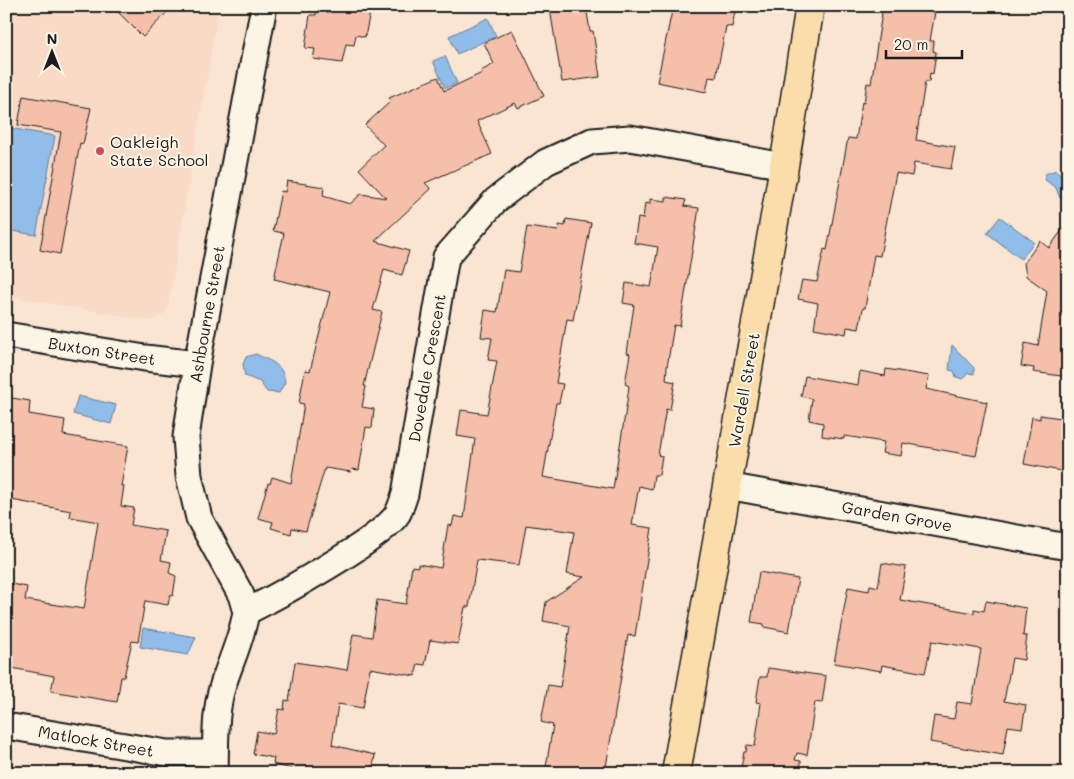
<svg xmlns="http://www.w3.org/2000/svg" width="1074" height="779" font-family="Mali,sans-serif">
<style>
.built{fill:#f9dac7}
.water{fill:#90bdea;stroke:#627d98}
.building{fill:#f6bfaa;stroke:#1c1c1c}
.lines{fill:none;stroke-linecap:round;stroke-linejoin:round}
.minor-casing{stroke:#1c1c1c;stroke-width:29}
.trunk-casing{stroke:#1c1c1c;stroke-width:31}
.minor{stroke:#fcf5e5;stroke-width:25}
.trunk{stroke:#fbddab;stroke-width:28}
.poi-dot{fill:#d1495b;stroke:#fcf5e5;stroke-width:2}
.labels{text-anchor:middle;stroke-width:4;stroke-linejoin:round;paint-order:stroke}
.poi-label{font-size:16px;fill:#1c1c1c;stroke:#fcf5e5;text-anchor:start}
.street-label{font-size:16px;fill:#1c1c1c;stroke:#fcf5e5}
</style>
<rect width="100%" height="100%" fill="#fae5d3"/>
<filter id="ink" filterUnits="userSpaceOnUse"><feTurbulence type="fractalNoise" baseFrequency=".02" numOctaves="2"/><feDisplacementMap in="SourceGraphic" scale="10" xChannelSelector="R" yChannelSelector="G"/><feConvolveMatrix kernelMatrix="1 2 1 2 8 2 1 2 1" color-interpolation-filters="sRGB"/></filter>
<g filter="url(#ink)">
<!-- built -->
<path class="built" d="M 6,6 L 219,6 L 167,312 L 151,321 L 6,296 Z"/>
<!-- water -->
<path class="water" d="M 488,18 L 496,36 L 457,54 L 449,36 Z
M 445,56 L 457,83 L 445,88 L 433,61 Z
M 9,128 L 55,136 L 36,235 L 6,230 L 6,144 Z
M 1056,170 L 1068,182 L 1068,201 L 1060,198 L 1056,188 L 1045,180 L 1045,174 Z
M 1000,217 L 1034,242 L 1021,259 L 987,233 Z
M 952,345 L 974,368 L 974,374 L 968,373 L 963,379 L 956,377 L 954,371 L 949,370 Z
M 256,354 C 270,361 283,364 285,382 L 279,393 L 267,392 L 260,382 L 245,376 L 243,364 L 246,357 Z
M 78,396 L 116,405 L 111,424 L 73,414 Z
M 143,628 L 196,637 L 188,655 L 140,647 Z"/>
<!-- building -->
<path class="building" d="M 112,6 L 173,6 L 143,37 Z
M 317,6 L 352,6 L 351,9 L 370,12 L 365,37 L 356,35 L 354,45 L 346,44 L 342,63 L 313,59 L 315,49 L 305,48 L 310,15 L 316,15 Z
M 568,6 L 586,6 L 590,31 L 593,31 L 600,77 L 562,82 L 550,9 Z
M 673,6 L 736,6 L 732,27 L 726,26 L 716,78 L 709,77 L 706,92 L 657,82 Z
M 883,6 L 936,6 L 930,41 L 934,41 L 933,51 L 936,52 L 933,74 L 930,73 L 929,82 L 925,82 L 916,140 L 955,147 L 951,169 L 914,163 L 912,176 L 896,173 L 880,256 L 874,255 L 865,308 L 863,308 L 859,329 L 847,327 L 846,334 L 814,328 L 818,303 L 798,299 L 802,280 L 817,282 L 824,249 L 827,250 L 848,138 L 856,139 L 862,102 L 864,103 L 867,83 L 871,84 Z
M 512,30 L 544,96 L 518,108 L 515,103 L 477,121 L 492,154 L 425,183 L 431,189 L 375,241 L 409,251 L 402,275 L 384,270 L 373,310 L 382,312 L 364,386 L 366,386 L 362,407 L 374,409 L 372,428 L 366,427 L 359,470 L 352,469 L 351,472 L 325,468 L 306,531 L 292,528 L 291,534 L 271,528 L 273,522 L 258,518 L 268,483 L 270,484 L 272,477 L 291,483 L 304,404 L 299,403 L 305,370 L 310,371 L 330,292 L 274,279 L 284,233 L 273,231 L 281,191 L 285,192 L 287,181 L 324,187 L 323,196 L 350,204 L 361,194 L 386,198 L 359,169 L 384,145 L 365,125 L 391,101 L 389,98 L 438,77 L 444,91 L 482,73 L 481,71 L 494,64 L 484,43 Z
M 23,96 L 91,108 L 83,144 L 80,143 L 60,254 L 40,250 L 61,132 L 18,125 Z
M 666,197 L 686,200 L 684,206 L 699,208 L 680,326 L 674,325 L 667,367 L 666,380 L 675,382 L 670,410 L 666,409 L 658,455 L 662,456 L 659,475 L 654,475 L 652,489 L 639,486 L 632,525 L 652,528 L 635,636 L 628,635 L 605,773 L 545,773 L 553,725 L 541,722 L 548,685 L 560,687 L 570,626 L 543,621 L 546,602 L 584,577 L 567,574 L 574,532 L 526,525 L 519,565 L 477,560 L 469,607 L 465,607 L 458,644 L 430,640 L 425,665 L 418,664 L 415,676 L 370,668 L 363,708 L 338,704 L 332,745 L 375,755 L 372,773 L 294,773 L 295,770 L 273,764 L 274,758 L 253,754 L 257,731 L 274,734 L 279,709 L 284,710 L 285,700 L 289,701 L 295,662 L 347,670 L 353,634 L 372,637 L 377,600 L 406,604 L 412,566 L 418,567 L 418,564 L 441,568 L 448,525 L 452,526 L 454,516 L 464,518 L 475,439 L 457,436 L 461,410 L 487,414 L 497,361 L 488,360 L 492,338 L 481,337 L 485,310 L 497,312 L 504,270 L 519,272 L 527,227 L 558,231 L 559,225 L 565,226 L 566,219 L 591,223 L 573,320 L 567,319 L 556,383 L 563,384 L 559,403 L 556,403 L 543,477 L 613,489 L 627,402 L 629,386 L 625,384 L 630,354 L 627,353 L 634,305 L 623,303 L 626,283 L 651,287 L 658,247 L 634,243 L 638,218 L 643,219 L 645,203 L 650,204 L 650,199 L 666,201 Z
M 1068,222 L 1068,377 L 1033,372 L 1034,368 L 1021,366 L 1025,343 L 1038,346 L 1047,291 L 1026,276 L 1024,263 L 1040,241 L 1049,248 Z
M 886,369 L 929,376 L 926,389 L 987,402 L 976,456 L 903,443 L 901,456 L 882,453 L 884,442 L 844,436 L 844,439 L 822,436 L 823,423 L 809,420 L 812,399 L 801,396 L 805,376 L 858,385 L 860,371 L 885,376 Z
M 6,397 L 30,401 L 29,414 L 65,420 L 63,435 L 128,446 L 121,486 L 124,486 L 121,506 L 134,508 L 131,525 L 166,531 L 161,560 L 171,562 L 169,573 L 176,576 L 173,596 L 170,595 L 168,605 L 145,601 L 138,642 L 132,641 L 124,677 L 121,677 L 117,702 L 51,691 L 54,676 L 6,667 L 6,583 L 27,587 L 25,600 L 84,609 L 98,522 L 70,517 L 71,511 L 6,499 Z
M 1040,415 L 1068,419 L 1068,453 L 1064,452 L 1061,471 L 1024,464 L 1032,417 L 1040,419 Z
M 882,563 L 906,567 L 900,600 L 974,613 L 974,609 L 984,611 L 986,601 L 1026,608 L 1023,636 L 1027,636 L 1024,660 L 1012,658 L 1004,701 L 1026,705 L 1022,728 L 1008,726 L 1003,755 L 930,742 L 934,716 L 954,719 L 957,702 L 972,704 L 981,649 L 932,641 L 925,673 L 882,665 L 881,671 L 834,663 L 848,587 L 869,591 L 870,585 L 878,587 Z
M 759,572 L 798,579 L 789,632 L 764,627 L 764,624 L 751,622 Z
M 768,668 L 826,676 L 822,703 L 815,702 L 807,755 L 797,753 L 795,760 L 801,761 L 800,773 L 740,773 L 744,752 L 746,752 L 747,745 L 755,746 L 761,703 L 756,702 L 760,677 L 767,677 Z"/>
<g class="lines">
<!-- minor casing -->
<g class="minor-casing">
<path id="minor" d="M 6,335 L 145,358 L 197,364
M 727,486 L 1068,547
M 246,612 L 241,595 L 199,518 L 189,476 L 186,437 L 197,364 L 264,6
M 6,726 L 167,753 L 215,753
M 215,773 C 216,745 214,712 223,685 C 231,660 242,638 246,612 C 276,597 383,539 398,513 C 401,507 403,500 405,494 L 446,257 L 496,200 L 546,162 L 592,141 L 630,138 L 784,166"/>
</g>
<!-- trunk casing -->
<g class="trunk-casing">
<path id="trunk" d="M 676,773 L 784,166 L 810,6"/>
</g>
<!-- minor -->
<use href="#minor" class="minor"/>
<!-- trunk -->
<use href="#trunk" class="trunk"/>
</g>
</g>
<!-- markers -->
<circle class="poi-dot" cx="100" cy="151" r="5"/>
<g class="labels">
<!-- poi labels -->
<g class="poi-label">
<text x="110" y="148">Oakleigh<tspan x="110" dy="18">State School</tspan></text>
</g>
<!-- street labels -->
<g class="street-label">
<text transform="translate(207 314) rotate(-80)" y="6">Ashbourne Street</text>
<text transform="translate(102 351) rotate(9)" y="6">Buxton Street</text>
<text transform="translate(427 368) rotate(-80)" y="6">Dovedale Crescent</text>
<text transform="translate(744 390) rotate(-80)" y="6">Wardell Street</text>
<text transform="translate(897 516) rotate(10)" y="6">Garden Grove</text>
<text transform="translate(96 741) rotate(10)" y="6">Matlock Street</text>
</g>
</g>
<!-- margin -->
<rect width="1074" height="779" fill="none" stroke="#fcf5e5" stroke-width="25"/>
<rect x="12" y="12" width="1049" height="754" fill="none" stroke="#1c1c1c" stroke-width="2" filter="url(#ink)"/>
<!-- north arrow -->
<g transform="translate(52 52)" stroke="#fcf5e5" stroke-width="4" paint-order="stroke">
<path d="M0-4L9 19L0 12L-9 19Z" fill="#1c1c1c"/>
<text y="-8" font-size="14" font-weight="bold" text-anchor="middle" fill="#1c1c1c">N</text>
</g>
<!-- scale -->
<path d="M886 50v8h76v-8" fill="none" stroke="#1c1c1c" stroke-width="2.5"/>
<text x="894" y="50" font-size="15" fill="#1c1c1c" stroke="#fcf5e5" stroke-width="4" paint-order="stroke">20 m</text>
</svg>
